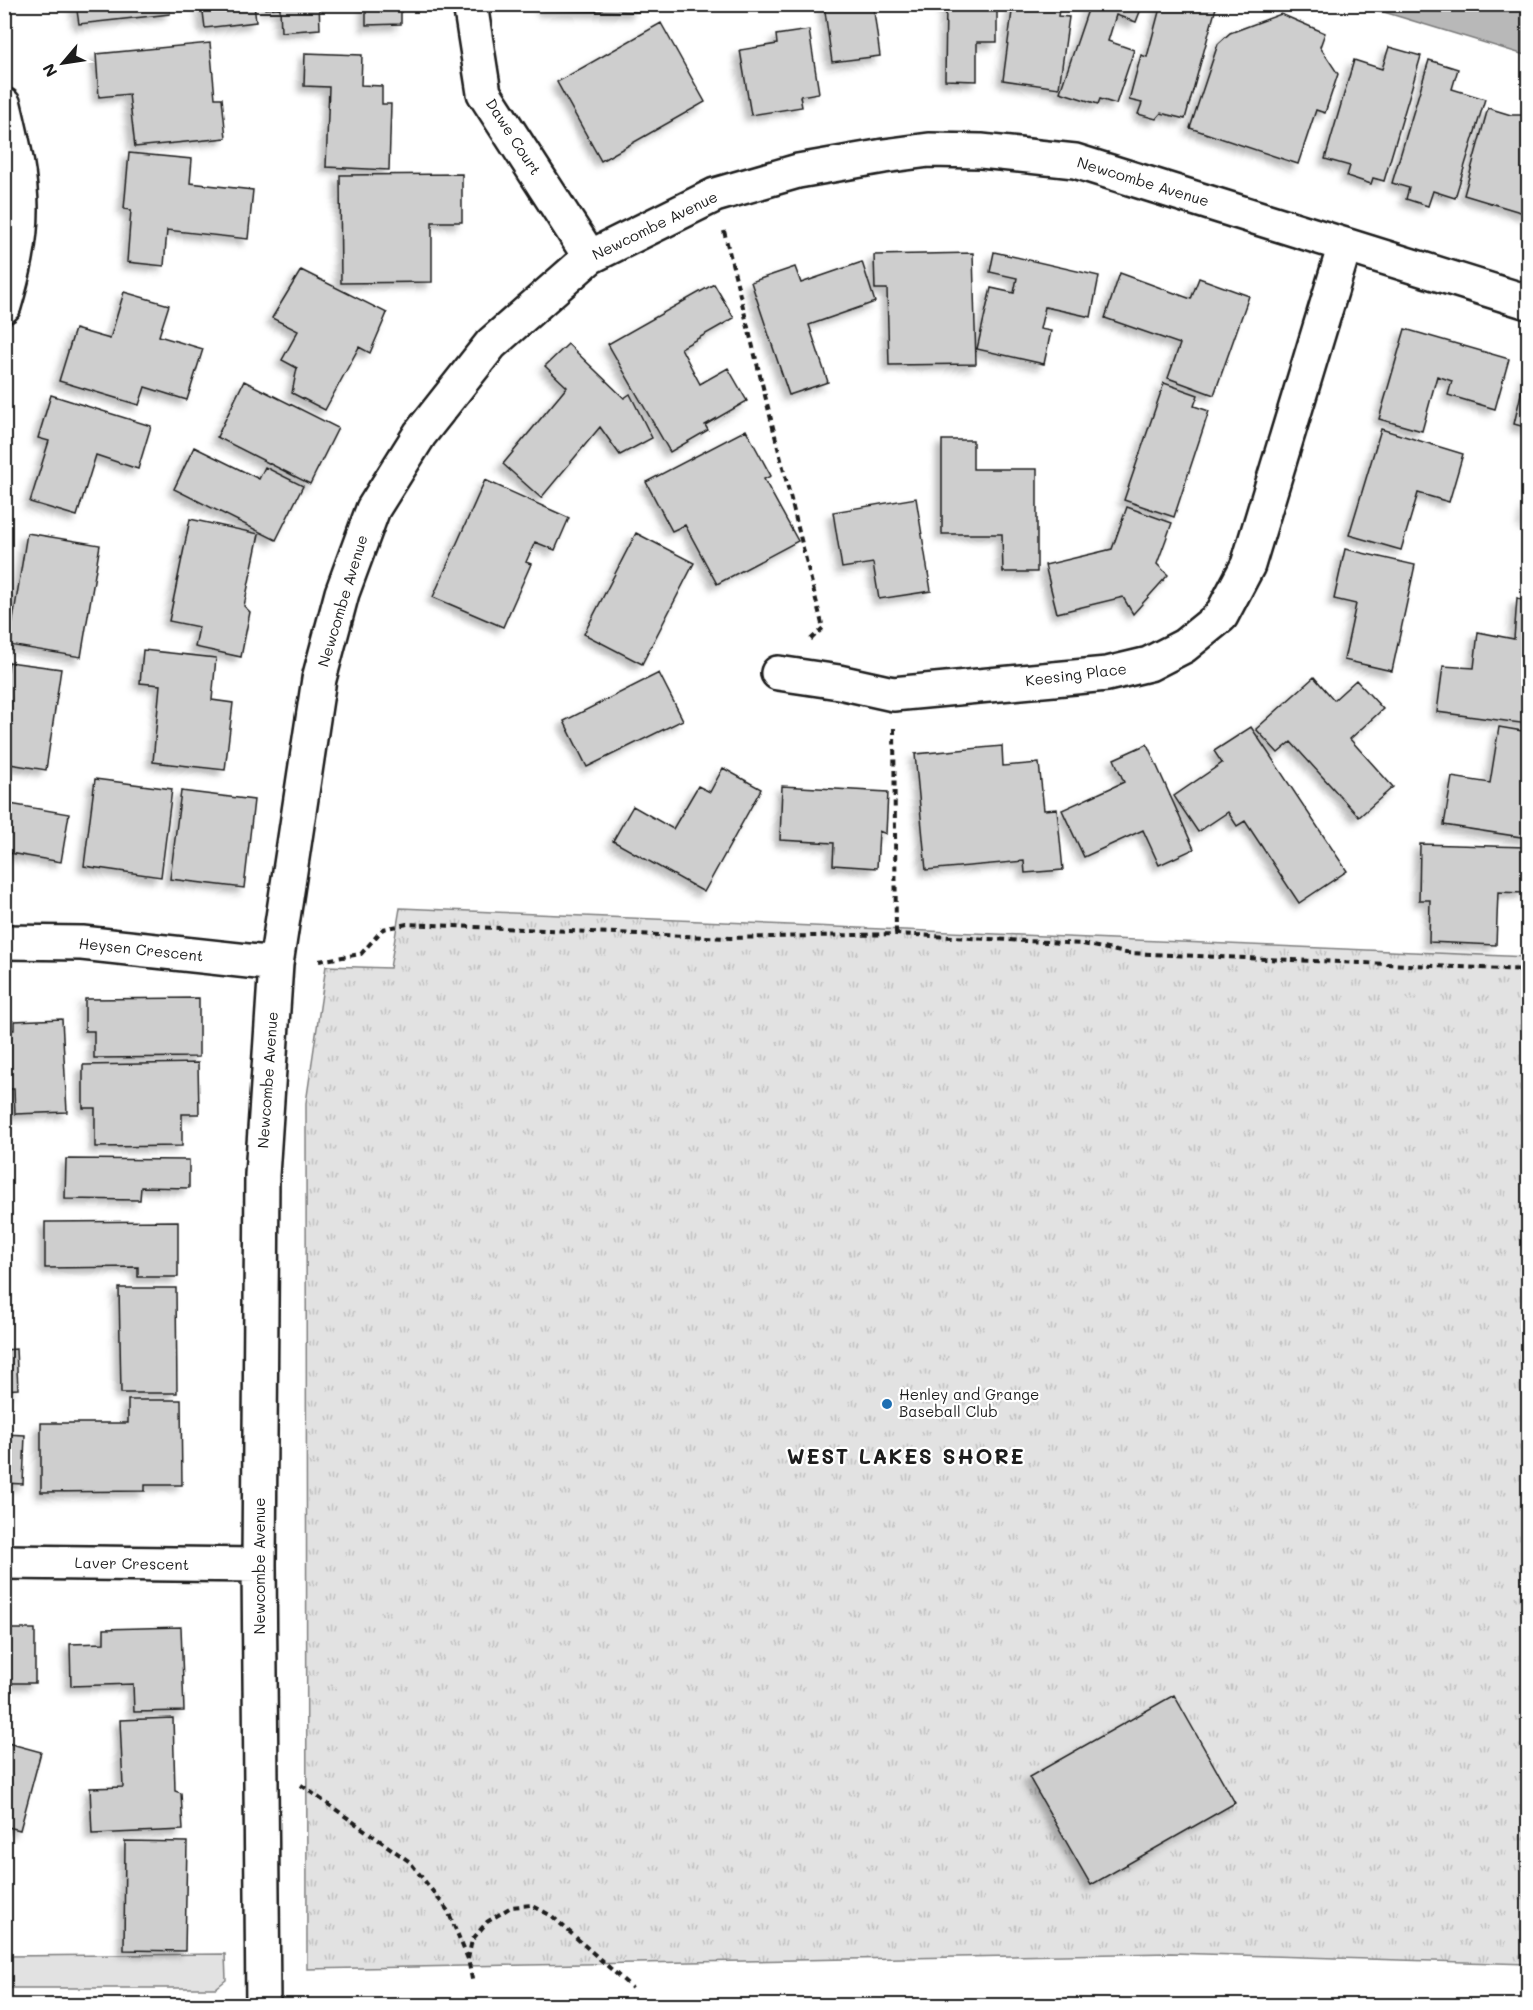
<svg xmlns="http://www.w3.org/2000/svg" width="1533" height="2010" font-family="Mali,sans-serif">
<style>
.grass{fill:#e2e2e2;stroke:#7f7f7f;stroke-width:1.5}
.park{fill:url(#park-tufts);stroke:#7f7f7f;stroke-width:1.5}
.water{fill:#b8b8b8;stroke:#7a7a7a;stroke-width:1.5}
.building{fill:#cecece;stroke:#1c1c1c;stroke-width:1.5;filter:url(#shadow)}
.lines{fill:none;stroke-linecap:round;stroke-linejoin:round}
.street-casing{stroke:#1c1c1c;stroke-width:38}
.path{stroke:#1c1c1c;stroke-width:4;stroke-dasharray:6 4.5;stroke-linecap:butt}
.street{stroke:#fff;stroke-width:33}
.poi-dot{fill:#1f6fb2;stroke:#fff;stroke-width:2}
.labels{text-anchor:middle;stroke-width:4.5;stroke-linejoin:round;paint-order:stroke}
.street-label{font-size:15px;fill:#1c1c1c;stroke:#fff}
.poi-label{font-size:15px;fill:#1c1c1c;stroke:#fff;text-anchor:start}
.district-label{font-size:21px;font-weight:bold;letter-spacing:1.5px;fill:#1c1c1c;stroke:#fff}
</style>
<defs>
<pattern id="park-tufts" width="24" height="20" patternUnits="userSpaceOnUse" patternTransform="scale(1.5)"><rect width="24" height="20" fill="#e2e2e2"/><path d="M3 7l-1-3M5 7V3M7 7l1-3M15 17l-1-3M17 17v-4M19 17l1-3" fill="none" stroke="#c1c1c1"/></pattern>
<filter id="shadow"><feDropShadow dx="-5.5" dy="5.5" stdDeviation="3" flood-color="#0004"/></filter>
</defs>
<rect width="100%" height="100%" fill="#fff"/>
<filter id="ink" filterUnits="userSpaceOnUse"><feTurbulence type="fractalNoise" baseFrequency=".0167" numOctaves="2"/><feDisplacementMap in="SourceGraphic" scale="12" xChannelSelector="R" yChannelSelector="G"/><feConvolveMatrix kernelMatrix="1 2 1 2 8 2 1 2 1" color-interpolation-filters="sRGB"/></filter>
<g filter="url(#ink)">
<!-- grass -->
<path class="grass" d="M 225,1954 L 226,1980 L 216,1988 L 5,1988 L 5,1956 Z"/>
<!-- park -->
<path class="park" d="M 400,908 L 1528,957 L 1528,1964 L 1171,1953 L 307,1969 L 306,1103 L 326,966 L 390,968 Z"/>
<!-- water -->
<path class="water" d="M 1361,5 L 1528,5 L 1528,56 Z"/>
<!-- building -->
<path class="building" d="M 76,4 L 169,4 L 170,14 L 79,24 Z
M 202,4 L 254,4 L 256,22 L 205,28 Z
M 265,4 L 319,4 L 320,29 L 281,32 L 280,8 L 265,9 Z
M 366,4 L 401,4 L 401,24 L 366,25 Z
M 543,4 L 638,4 L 638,12 L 543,10 Z
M 824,4 L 873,4 L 880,56 L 832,62 Z
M 946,4 L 997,4 L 997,42 L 977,42 L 977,81 L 945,80 Z
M 1013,4 L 1060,4 L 1058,16 L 1069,17 L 1059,88 L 1003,80 Z
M 1090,4 L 1143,4 L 1136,22 L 1116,15 L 1108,41 L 1134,50 L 1116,104 L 1100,99 L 1098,104 L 1060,92 Z
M 1161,4 L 1217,4 L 1185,119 L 1161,113 L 1156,119 L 1138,114 L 1142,103 L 1129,100 L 1141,55 L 1147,57 Z
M 1281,14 L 1325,33 L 1320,47 L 1338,74 L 1325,113 L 1316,110 L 1298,164 L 1190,128 L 1218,44 L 1230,33 Z
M 661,23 L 705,102 L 601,161 L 557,82 Z
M 809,30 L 819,93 L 800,96 L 802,107 L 751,115 L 740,50 L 777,44 L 776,35 Z
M 210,43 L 215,98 L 222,98 L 226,138 L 135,147 L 129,94 L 99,97 L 96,54 Z
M 1389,47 L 1421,56 L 1384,181 L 1373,178 L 1371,184 L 1347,176 L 1350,166 L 1325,159 L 1354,60 L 1382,69 Z
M 305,53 L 362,55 L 361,85 L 382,86 L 382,104 L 391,104 L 389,170 L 326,167 L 329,87 L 304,86 Z
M 1429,60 L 1458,69 L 1452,89 L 1485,99 L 1455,198 L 1433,191 L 1428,206 L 1406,199 L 1409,188 L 1392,183 Z
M 1488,108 L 1511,115 L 1528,115 L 1528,207 L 1527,214 L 1464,195 Z
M 129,153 L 192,159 L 190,183 L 253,190 L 248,239 L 167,230 L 164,266 L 127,262 L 131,210 L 124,209 Z
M 462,174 L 462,222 L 432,222 L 432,282 L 341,283 L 340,175 Z
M 994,252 L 1099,276 L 1091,317 L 1045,307 L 1040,329 L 1051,331 L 1044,364 L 977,349 L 991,288 L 1014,293 L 1017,278 L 990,272 Z
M 973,253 L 976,364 L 889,365 L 887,289 L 875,289 L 874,255 Z
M 862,262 L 875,302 L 809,325 L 828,382 L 789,395 L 751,282 L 795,267 L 801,283 Z
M 301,270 L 387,313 L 370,353 L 359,347 L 325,410 L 292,393 L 297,368 L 282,360 L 298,331 L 272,318 Z
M 1120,273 L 1191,299 L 1199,278 L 1249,296 L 1214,395 L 1168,378 L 1180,344 L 1105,318 Z
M 714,284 L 734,318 L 681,348 L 700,384 L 728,368 L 747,401 L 705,425 L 708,430 L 670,452 L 608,344 Z
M 124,292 L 169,305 L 159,336 L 203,349 L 187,400 L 145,387 L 139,405 L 59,381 L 75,329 L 110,339 Z
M 1405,329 L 1509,359 L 1495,409 L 1448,395 L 1452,381 L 1437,376 L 1422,431 L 1379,419 Z
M 568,344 L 624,398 L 630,394 L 652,438 L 620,455 L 600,427 L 541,498 L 503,464 L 567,387 L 545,366 Z
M 1526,372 L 1528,372 L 1528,428 L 1514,424 Z
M 244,381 L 338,428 L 310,484 L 217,437 Z
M 1164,383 L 1198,395 L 1194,406 L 1209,411 L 1174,517 L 1124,500 Z
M 51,395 L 151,426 L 138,469 L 96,455 L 77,516 L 30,502 L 49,441 L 38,438 Z
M 1381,429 L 1463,454 L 1449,502 L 1418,493 L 1401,550 L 1349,535 Z
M 746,430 L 771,476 L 764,479 L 798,541 L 717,584 L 685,525 L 672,531 L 646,482 Z
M 942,440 L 973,440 L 973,469 L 1037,469 L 1037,572 L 1003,572 L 1002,534 L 942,534 Z
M 194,447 L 259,479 L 265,467 L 303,486 L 276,540 L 174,489 Z
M 485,480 L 569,518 L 555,550 L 535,542 L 526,562 L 531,564 L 503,627 L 433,597 Z
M 916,498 L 931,591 L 879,599 L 873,563 L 842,568 L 833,512 Z
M 1528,501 L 1528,523 L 1523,521 Z
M 1127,507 L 1172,523 L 1157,564 L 1168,575 L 1133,614 L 1123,597 L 1057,613 L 1045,565 L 1112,549 Z
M 190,519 L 259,534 L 244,606 L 250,612 L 241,657 L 195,647 L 199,627 L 169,621 Z
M 27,533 L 100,545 L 81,657 L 9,645 Z
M 636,533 L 694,563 L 642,664 L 584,634 Z
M 1345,549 L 1415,565 L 1392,671 L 1344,660 L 1356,604 L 1334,599 Z
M 1517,598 L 1528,603 L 1528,724 L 1437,712 L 1443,666 L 1474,668 L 1478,632 L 1514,639 Z
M 143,650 L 216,658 L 212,700 L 233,703 L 225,770 L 153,762 L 160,685 L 140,683 Z
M 9,662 L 61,669 L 46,770 L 4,763 L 4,694 Z
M 659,673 L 683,720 L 587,767 L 564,721 Z
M 1314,677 L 1334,700 L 1356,680 L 1383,709 L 1350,739 L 1393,787 L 1359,817 L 1291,742 L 1278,753 L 1256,729 Z
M 1251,727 L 1347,871 L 1299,903 L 1245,821 L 1237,826 L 1228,812 L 1198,832 L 1174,796 L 1222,763 L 1214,751 Z
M 1499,727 L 1528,732 L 1528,838 L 1444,825 L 1452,777 L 1490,783 Z
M 1147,744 L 1194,849 L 1159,865 L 1143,830 L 1084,857 L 1062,810 L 1124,782 L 1114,759 Z
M 1002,746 L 1003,766 L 1039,763 L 1044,810 L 1057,809 L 1063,870 L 1025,873 L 1024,861 L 926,870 L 915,754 Z
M 723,768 L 761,789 L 704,892 L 613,841 L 633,806 L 673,829 L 698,786 L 710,792 Z
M 95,779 L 172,789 L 161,877 L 84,866 Z
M 782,786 L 888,792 L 886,834 L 879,831 L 877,868 L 833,865 L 834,843 L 780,840 Z
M 181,791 L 254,800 L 244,888 L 170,879 Z
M 4,803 L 69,814 L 61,862 L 4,852 Z
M 1420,844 L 1526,847 L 1524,893 L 1498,892 L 1496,945 L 1429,942 L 1430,900 L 1419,900 Z
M 199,998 L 199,1057 L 94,1058 L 94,1031 L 85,1031 L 85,999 Z
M 62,1019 L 67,1112 L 15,1114 L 14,1089 L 4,1089 L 4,1030 L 14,1030 L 14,1021 Z
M 198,1063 L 199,1114 L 182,1114 L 182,1146 L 95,1147 L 95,1108 L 83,1108 L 83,1065 Z
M 66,1159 L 189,1160 L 189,1188 L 141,1187 L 140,1200 L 65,1199 Z
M 178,1221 L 178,1277 L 138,1277 L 138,1267 L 45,1268 L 45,1222 Z
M 119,1288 L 176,1288 L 177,1393 L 121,1393 Z
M 16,1349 L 18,1389 L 4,1390 L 4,1350 Z
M 128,1400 L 181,1400 L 182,1485 L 145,1485 L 145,1491 L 41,1492 L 41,1423 L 128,1423 Z
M 4,1434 L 25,1435 L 23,1484 L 4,1483 Z
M 181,1627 L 184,1711 L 134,1712 L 133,1684 L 71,1686 L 70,1644 L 104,1643 L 104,1629 Z
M 4,1629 L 35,1629 L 35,1683 L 4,1683 Z
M 1174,1695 L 1235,1803 L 1091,1885 L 1029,1777 Z
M 173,1718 L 175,1791 L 181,1793 L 183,1830 L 92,1834 L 90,1788 L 123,1787 L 120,1720 Z
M 4,1742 L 41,1752 L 20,1830 L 4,1826 Z
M 125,1841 L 187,1842 L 185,1951 L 124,1950 Z"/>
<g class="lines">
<!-- street casing -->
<g class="street-casing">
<path id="street" d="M 470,4 L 484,93 L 590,257
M 4,105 C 12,139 21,174 21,210 C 21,243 13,275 4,306
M 778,673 L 839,682 L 893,694 L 1107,674 L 1149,664 L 1184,646 L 1221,616 L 1248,565 L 1345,245
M 4,942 L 82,943 L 276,964
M 4,1562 L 259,1565
M 263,2006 L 259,1565 L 262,1175 L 276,964 L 319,679 L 342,593 L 373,509 L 420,434 L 491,344 L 590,257 L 715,195 L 798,171 L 884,156 L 929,150 L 981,151 L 1075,161 L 1528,302"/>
</g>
<!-- path -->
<path class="path" d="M 724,231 L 823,628 L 810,640
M 894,728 L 896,934
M 319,961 L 361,954 L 383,929 L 407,924 L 730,938 L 896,934 L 1083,944 L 1126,953 L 1528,970
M 301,1785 L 410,1862 L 448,1911 L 468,1959 L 473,1984
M 468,1959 L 472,1940 L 487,1922 L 511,1907 L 531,1905 L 552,1916 L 632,1988"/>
<!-- street -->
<use href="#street" class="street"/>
</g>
</g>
<!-- markers -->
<circle class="poi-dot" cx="887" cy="1404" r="6"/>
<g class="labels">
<!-- street labels -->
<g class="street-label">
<text transform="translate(513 137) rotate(57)" y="5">Dawe Court</text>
<text transform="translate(1143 182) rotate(17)" y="5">Newcombe Avenue</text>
<text transform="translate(655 226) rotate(-26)" y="5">Newcombe Avenue</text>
<text transform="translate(343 601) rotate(-73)" y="5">Newcombe Avenue</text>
<text transform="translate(1076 675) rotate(-7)" y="5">Keesing Place</text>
<text transform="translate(141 950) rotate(6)" y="5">Heysen Crescent</text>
<text transform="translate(268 1080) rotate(-86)" y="5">Newcombe Avenue</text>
<text transform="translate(132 1564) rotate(1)" y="5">Laver Crescent</text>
<text transform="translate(260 1566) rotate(-90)" y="5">Newcombe Avenue</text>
</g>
<!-- poi labels -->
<g class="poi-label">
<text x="899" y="1400">Henley and Grange<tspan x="899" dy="17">Baseball Club</tspan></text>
</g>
<!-- district labels -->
<g class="district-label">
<text x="906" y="1464">WEST LAKES SHORE</text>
</g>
</g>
<!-- margin -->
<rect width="1533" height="2010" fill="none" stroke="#fff" stroke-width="24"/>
<rect x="12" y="12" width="1509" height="1986" fill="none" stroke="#1c1c1c" stroke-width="2" filter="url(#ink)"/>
<!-- north arrow -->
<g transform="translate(63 63) rotate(241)" stroke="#ffffff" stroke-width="4.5" paint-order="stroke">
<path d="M0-4.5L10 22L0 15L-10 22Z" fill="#1c1c1c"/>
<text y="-9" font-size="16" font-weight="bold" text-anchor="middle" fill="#1c1c1c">N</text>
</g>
</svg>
